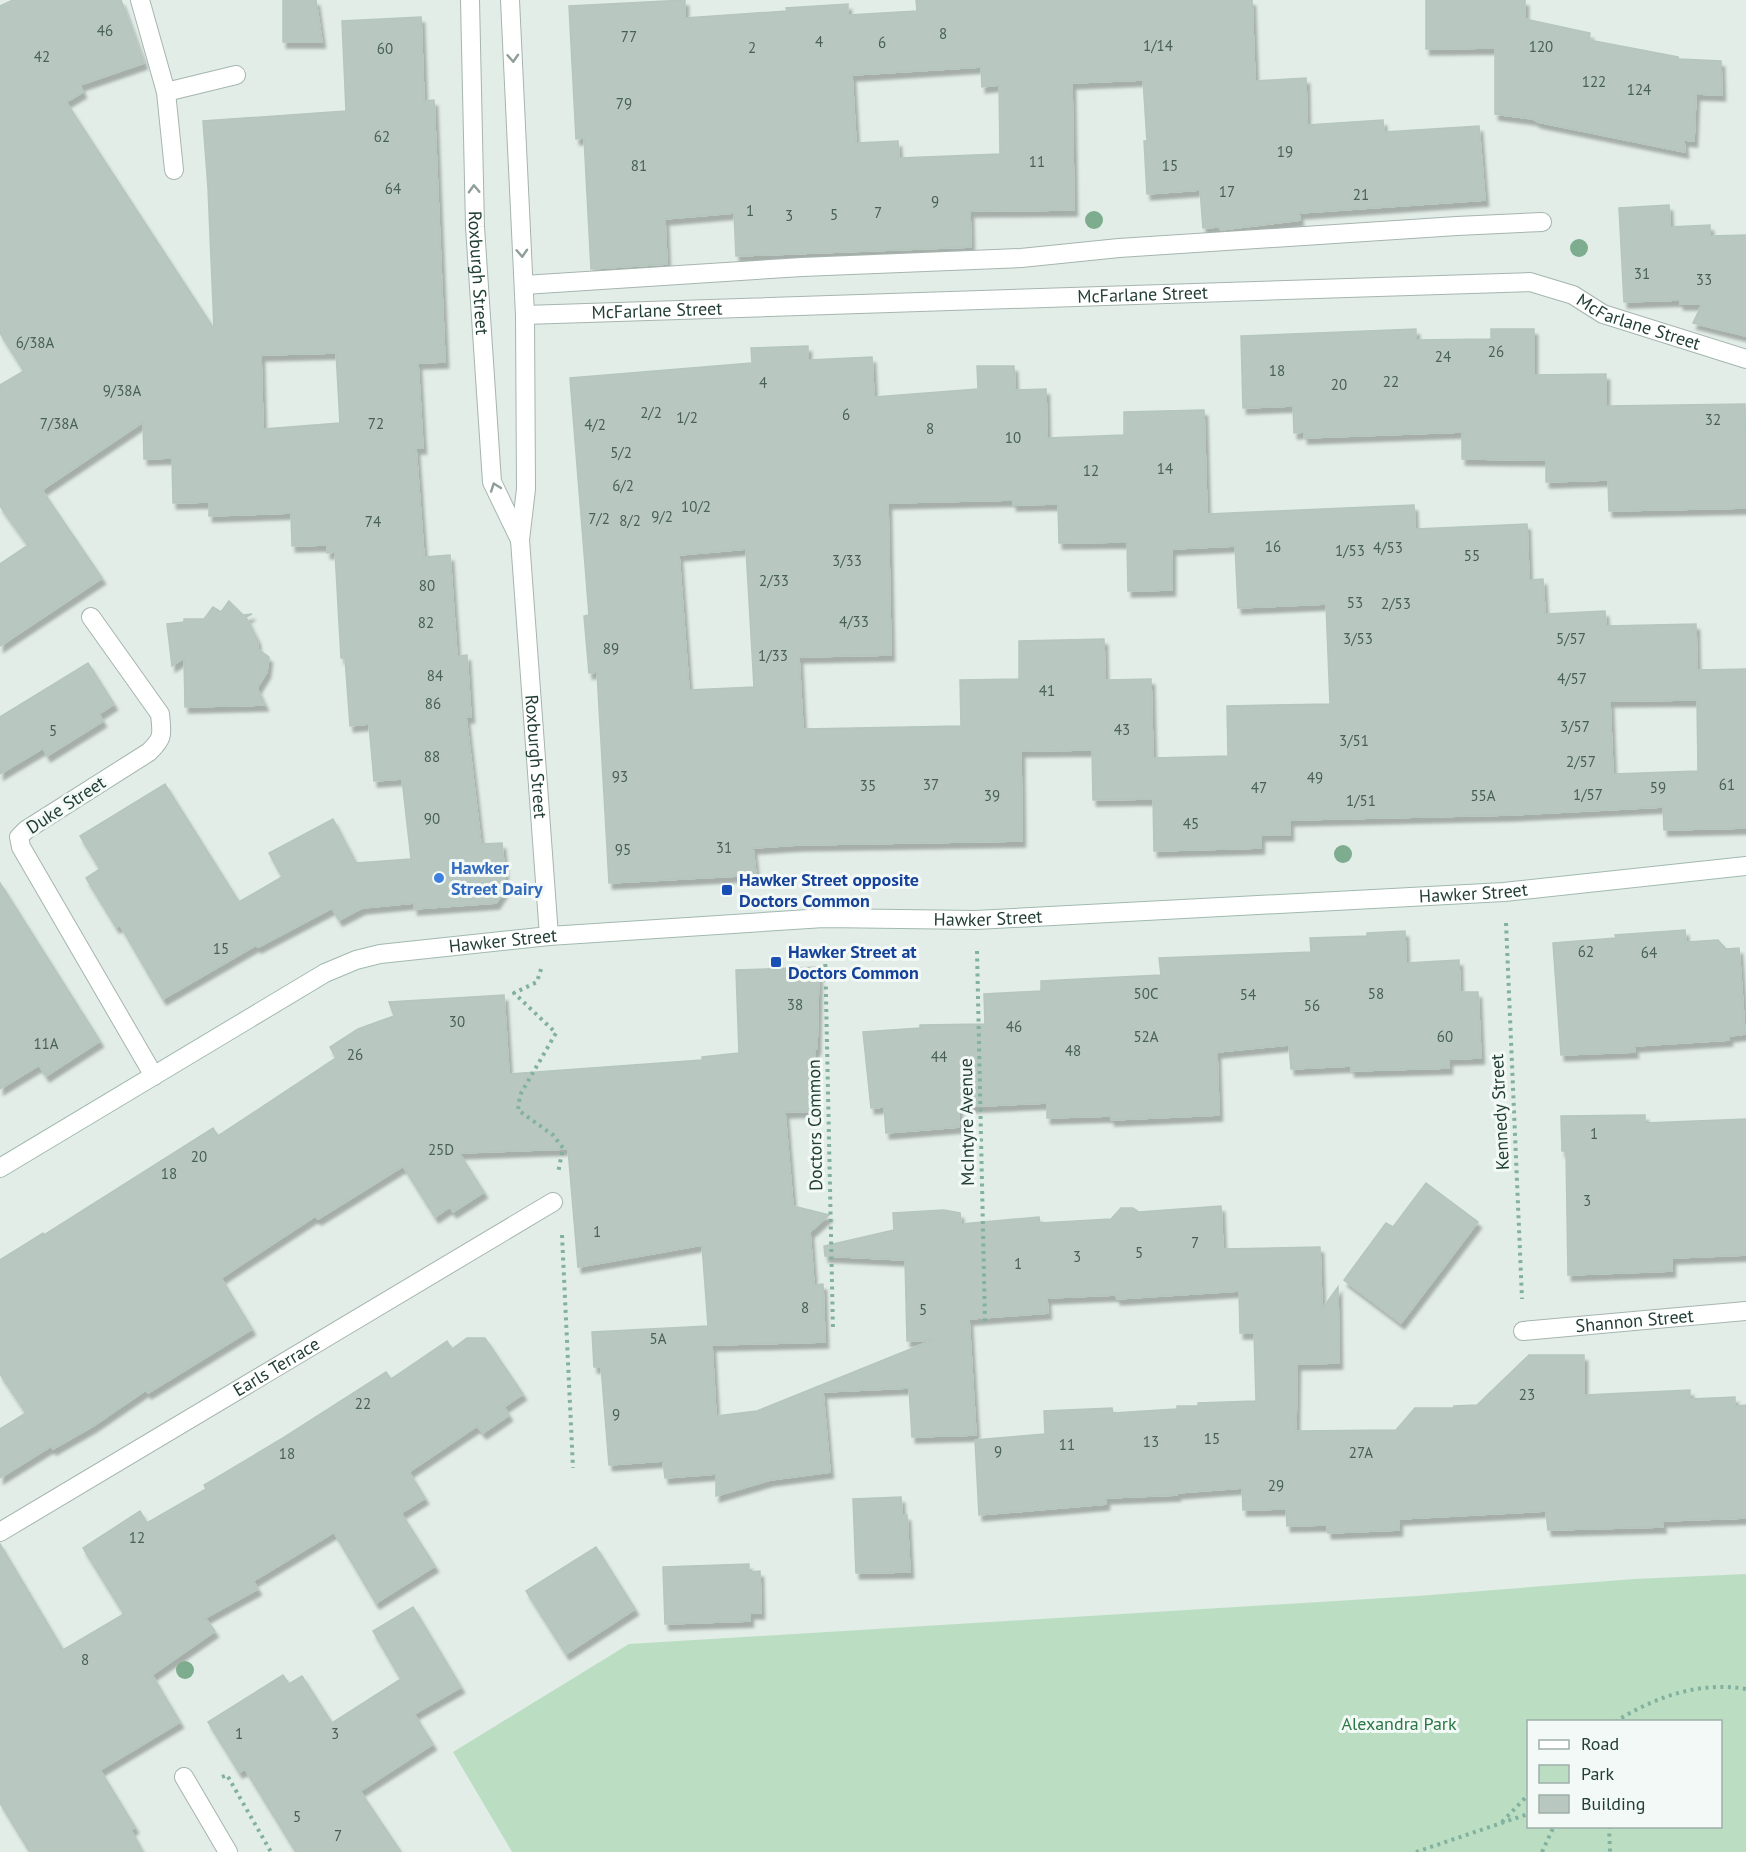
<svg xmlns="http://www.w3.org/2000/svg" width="1746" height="1852" font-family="'PT Sans',sans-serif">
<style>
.green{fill:#bbdec3;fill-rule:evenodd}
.building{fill:#b8c8c0;stroke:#b5c6be;stroke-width:1.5;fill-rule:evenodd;filter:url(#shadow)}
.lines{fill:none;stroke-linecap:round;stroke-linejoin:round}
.lane-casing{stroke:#a5b5af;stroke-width:20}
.street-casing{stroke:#a5b5af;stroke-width:20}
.secondary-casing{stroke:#a1b9af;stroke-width:20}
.path{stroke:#82b1a0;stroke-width:4;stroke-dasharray:3 4.5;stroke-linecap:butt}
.lane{stroke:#fff;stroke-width:18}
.street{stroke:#fff;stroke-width:18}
.secondary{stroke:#fff;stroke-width:18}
.tree{fill:#7dac8e}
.oneway{stroke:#909e9a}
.shop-dot{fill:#3f7fe0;stroke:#f3f9f6;stroke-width:2}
.transit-dot{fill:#1a4fb4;stroke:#f3f9f6;stroke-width:2}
.labels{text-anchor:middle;stroke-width:6;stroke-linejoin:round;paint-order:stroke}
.number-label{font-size:15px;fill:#486058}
.street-label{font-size:18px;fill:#223e35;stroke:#f3f9f6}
.shop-label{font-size:18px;font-weight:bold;fill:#366cbe;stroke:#f3f9f6;text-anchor:start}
.transit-label{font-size:18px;font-weight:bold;fill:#164399;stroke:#f3f9f6;text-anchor:start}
.park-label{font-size:18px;fill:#2b7644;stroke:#f3f9f6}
</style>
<defs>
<filter id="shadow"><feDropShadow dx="3.5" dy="6" stdDeviation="1.5" flood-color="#0004"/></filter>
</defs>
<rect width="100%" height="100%" fill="#e2ede8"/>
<!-- green -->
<path class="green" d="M 1746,1574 L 1746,1852 L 512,1852 L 453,1752 L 629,1644 L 1417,1596 L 1634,1579 ZM 1528,1722 L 1720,1722 L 1720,1826 L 1528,1826 Z"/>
<!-- building -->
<path class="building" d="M 13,0 L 121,0 L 144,63 L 80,85 L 83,92 L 66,102 L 214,329 L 208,188 L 203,121 L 346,111 L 342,21 L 421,17 L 424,101 L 434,100 L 445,362 L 418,363 L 423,448 L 416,448 L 424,557 L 450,555 L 457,656 L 467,655 L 471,717 L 466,717 L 481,844 L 502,843 L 506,888 L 496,903 L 414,909 L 414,903 L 362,908 L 339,920 L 332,908 L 258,947 L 256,945 L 163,999 L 120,925 L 116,927 L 86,878 L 100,869 L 80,836 L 165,784 L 239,902 L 282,877 L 269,853 L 333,819 L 356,863 L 411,859 L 402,779 L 374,781 L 369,724 L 350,726 L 345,658 L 341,658 L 335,552 L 327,553 L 327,545 L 292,546 L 291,513 L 209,516 L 209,502 L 173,503 L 172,458 L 144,459 L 143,422 L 42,490 L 102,578 L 0,646 L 0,564 L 28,545 L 0,506 L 0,385 L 24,371 L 0,333 L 0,6 ZM 336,353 L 340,423 L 263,429 L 261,355 Z
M 283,0 L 316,0 L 322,42 L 283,42 Z
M 685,0 L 685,18 L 787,11 L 786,8 L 848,4 L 848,15 L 917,11 L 916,0 L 1252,0 L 1255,81 L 1306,78 L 1307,125 L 1383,120 L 1384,132 L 1479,126 L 1485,200 L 1299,213 L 1300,220 L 1221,230 L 1219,227 L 1203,228 L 1200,190 L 1147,194 L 1144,141 L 1147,141 L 1143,80 L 1072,83 L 1074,210 L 970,211 L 971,247 L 736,256 L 734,213 L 665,219 L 667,264 L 591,269 L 584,138 L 576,139 L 569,6 ZM 981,67 L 982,87 L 999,85 L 1000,154 L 899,158 L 898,141 L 856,143 L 852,75 Z
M 1426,0 L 1525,0 L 1525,19 L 1590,33 L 1589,40 L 1678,57 L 1679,59 L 1721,61 L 1722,95 L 1696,94 L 1694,141 L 1684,140 L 1685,152 L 1538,122 L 1533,119 L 1495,114 L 1495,48 L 1426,49 Z
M 1669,205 L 1670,227 L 1710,225 L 1710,236 L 1746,235 L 1746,336 L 1693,323 L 1702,304 L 1680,304 L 1680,300 L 1624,302 L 1619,208 Z
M 1416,329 L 1416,340 L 1491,339 L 1491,329 L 1534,329 L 1534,375 L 1606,374 L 1606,406 L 1745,404 L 1746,508 L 1609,511 L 1608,480 L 1546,482 L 1546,460 L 1462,459 L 1462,432 L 1304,438 L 1304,432 L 1294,433 L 1293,406 L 1243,408 L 1241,336 Z
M 808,346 L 808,360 L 872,357 L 874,397 L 978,389 L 977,366 L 1014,366 L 1015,390 L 1046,389 L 1047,438 L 1124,435 L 1124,412 L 1204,410 L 1207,514 L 1414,505 L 1415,529 L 1527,524 L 1529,580 L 1543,579 L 1545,614 L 1605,611 L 1606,626 L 1696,624 L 1697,670 L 1746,669 L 1746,828 L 1664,830 L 1663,807 L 1511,815 L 1290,820 L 1290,835 L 1261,835 L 1261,848 L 1154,851 L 1153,799 L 1093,800 L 1092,750 L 1021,751 L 1022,841 L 798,845 L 753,848 L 756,875 L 609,883 L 597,672 L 589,673 L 584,616 L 589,615 L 570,378 L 752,363 L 751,348 ZM 1013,500 L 1013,505 L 1058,504 L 1059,543 L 1127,542 L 1128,591 L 1172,590 L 1172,549 L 1235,546 L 1238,608 L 1326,604 L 1330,704 L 1227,706 L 1228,756 L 1153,758 L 1151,679 L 1105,680 L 1104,639 L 1019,641 L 1019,679 L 960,680 L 961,726 L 803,729 L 799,657 L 891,655 L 888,503 ZM 746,549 L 754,687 L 689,690 L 679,555 ZM 1697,700 L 1698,771 L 1613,774 L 1610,701 Z
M 229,601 L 243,615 L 252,614 L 246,617 L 257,639 L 258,649 L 269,657 L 267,672 L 257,688 L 265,705 L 185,707 L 184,658 L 172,666 L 167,624 L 184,622 L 184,619 L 204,619 L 213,607 L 221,612 Z
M 88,663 L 114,704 L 99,714 L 103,721 L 47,756 L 43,748 L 0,774 L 0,717 Z
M 0,883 L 100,1041 L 46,1076 L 39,1065 L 0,1089 Z
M 1685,930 L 1686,942 L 1718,940 L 1726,949 L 1739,948 L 1745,1034 L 1729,1036 L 1729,1040 L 1634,1046 L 1635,1052 L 1561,1055 L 1553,943 L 1616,938 L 1615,935 Z
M 1405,931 L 1406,963 L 1459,960 L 1460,992 L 1478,992 L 1481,1058 L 1449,1059 L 1449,1068 L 1351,1071 L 1351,1066 L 1291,1069 L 1289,1045 L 1217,1052 L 1219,1115 L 1111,1120 L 1111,1116 L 1047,1118 L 1047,1103 L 959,1107 L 959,1127 L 886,1133 L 884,1107 L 871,1108 L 863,1032 L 920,1028 L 920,1025 L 985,1024 L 984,994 L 1041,991 L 1041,981 L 1161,975 L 1159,958 L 1311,952 L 1310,938 L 1367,936 L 1367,933 Z
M 819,967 L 817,1049 L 815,1049 L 817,1111 L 785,1112 L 793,1206 L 829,1215 L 810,1232 L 814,1285 L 823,1284 L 825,1342 L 712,1345 L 716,1416 L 757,1411 L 933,1340 L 907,1341 L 905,1260 L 825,1256 L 824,1246 L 894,1230 L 893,1213 L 944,1210 L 960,1213 L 961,1224 L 1039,1217 L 1040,1223 L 1111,1219 L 1121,1208 L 1133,1208 L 1139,1212 L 1221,1206 L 1223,1249 L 1320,1247 L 1322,1309 L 1338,1287 L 1339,1363 L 1297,1364 L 1296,1431 L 1396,1430 L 1415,1408 L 1453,1408 L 1454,1406 L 1477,1405 L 1529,1355 L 1584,1355 L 1584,1395 L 1690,1390 L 1690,1399 L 1735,1397 L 1735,1406 L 1746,1405 L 1746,1518 L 1662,1521 L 1663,1527 L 1548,1530 L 1546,1511 L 1399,1519 L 1399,1530 L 1328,1533 L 1327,1525 L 1287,1526 L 1286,1509 L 1243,1510 L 1242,1488 L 1176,1493 L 1177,1495 L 1106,1498 L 1106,1504 L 979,1515 L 975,1440 L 1045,1434 L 1044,1411 L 1112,1408 L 1113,1413 L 1177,1409 L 1177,1406 L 1198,1406 L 1198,1403 L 1256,1401 L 1254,1333 L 1240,1333 L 1239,1291 L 1117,1299 L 1116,1295 L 1047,1298 L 1048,1313 L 969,1319 L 976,1435 L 912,1437 L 909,1388 L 823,1392 L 830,1472 L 770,1480 L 716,1496 L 716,1474 L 665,1478 L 663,1461 L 609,1465 L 601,1367 L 594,1367 L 592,1332 L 708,1326 L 702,1245 L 578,1267 L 568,1149 L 459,1153 L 484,1192 L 453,1212 L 450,1207 L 435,1217 L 403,1166 L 318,1219 L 315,1216 L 221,1278 L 252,1329 L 148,1393 L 146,1390 L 93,1426 L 53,1449 L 51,1446 L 0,1478 L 0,1429 L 26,1413 L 0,1374 L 0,1260 L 43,1233 L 44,1235 L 213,1128 L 218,1136 L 336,1058 L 330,1047 L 358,1029 L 394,1016 L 389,1002 L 504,995 L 509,1074 L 702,1060 L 702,1057 L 739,1053 L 736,970 Z
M 1645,1115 L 1645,1123 L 1746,1119 L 1746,1255 L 1672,1258 L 1672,1271 L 1568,1275 L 1566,1151 L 1562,1151 L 1561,1116 Z
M 1426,1183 L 1478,1222 L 1401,1323 L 1344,1280 L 1386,1223 L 1393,1227 Z
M 467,1338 L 485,1338 L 523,1394 L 504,1407 L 509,1415 L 483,1433 L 477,1426 L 409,1472 L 425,1498 L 401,1513 L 435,1566 L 376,1603 L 334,1532 L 253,1581 L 258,1589 L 205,1618 L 215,1631 L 152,1675 L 180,1722 L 100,1770 L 135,1827 L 131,1830 L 143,1852 L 30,1852 L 0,1803 L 0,1544 L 63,1650 L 124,1614 L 83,1548 L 140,1511 L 147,1523 L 206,1489 L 204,1485 L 283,1438 L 386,1372 L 391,1379 L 447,1341 L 452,1349 Z
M 901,1497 L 902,1515 L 907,1515 L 910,1572 L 856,1573 L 853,1499 Z
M 596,1547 L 635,1609 L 566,1654 L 526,1591 Z
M 749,1564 L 749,1572 L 760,1571 L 761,1613 L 750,1613 L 750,1621 L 665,1624 L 663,1567 Z
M 413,1607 L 461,1687 L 414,1714 L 433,1744 L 360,1791 L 401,1852 L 296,1852 L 245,1769 L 239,1772 L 208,1722 L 283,1675 L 289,1684 L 302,1676 L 332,1723 L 401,1679 L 373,1631 Z"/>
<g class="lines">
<!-- lane casing -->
<g class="lane-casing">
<path id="lane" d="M 140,0 L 166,92 L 236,75
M 166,92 L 174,170
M 524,285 L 802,267 L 1021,258 L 1119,248 L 1457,226 L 1542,222"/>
</g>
<!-- street casing -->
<g class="street-casing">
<g id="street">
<path id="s1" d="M 470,0 L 475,227 L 492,482 L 520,540"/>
<path id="s2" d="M 510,0 L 525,315 L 526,489 L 520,540 L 549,936"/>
<path id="s3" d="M 525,315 L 1530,282 L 1573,295 L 1603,314 L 1746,359"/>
<path d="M 91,617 L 160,714 C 162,735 164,737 149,752 L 26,830 L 19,837 L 21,847 L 154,1076"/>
<path id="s4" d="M 1523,1331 L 1746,1311"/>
<path id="s5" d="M 0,1532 L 553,1202"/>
<path d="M 184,1777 L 228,1852"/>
</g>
</g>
<!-- secondary casing -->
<g class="secondary-casing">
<g id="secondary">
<path id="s6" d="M 0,1168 L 325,973 L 356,960 L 380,954 L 549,936 L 824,918 L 976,920 L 1504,892 L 1746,866"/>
</g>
</g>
<!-- path -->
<path class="path" d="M 1506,923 L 1522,1299
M 825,949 L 833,1331
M 977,951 L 985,1323
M 541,969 L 537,982 L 514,993 L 556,1033 L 520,1095 L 518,1110 L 553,1135 L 563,1148 L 558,1173
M 562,1235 L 573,1468
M 1615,1722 C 1654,1697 1700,1681 1746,1689
M 222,1777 L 227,1775 L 271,1852
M 1502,1822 L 1528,1795
M 1609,1826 L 1610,1852
M 1416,1852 L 1528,1814
M 1542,1852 L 1554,1826"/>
<!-- lane -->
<use href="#lane" class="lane"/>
<!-- street -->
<use href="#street" class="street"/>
<!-- secondary -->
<use href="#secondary" class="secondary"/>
</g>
<!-- trees -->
<g class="tree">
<circle cx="1094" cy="220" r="9"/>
<circle cx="1579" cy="248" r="9"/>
<circle cx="1343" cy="854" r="9"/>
<circle cx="185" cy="1670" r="9"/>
</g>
<!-- one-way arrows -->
<defs><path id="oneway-chevron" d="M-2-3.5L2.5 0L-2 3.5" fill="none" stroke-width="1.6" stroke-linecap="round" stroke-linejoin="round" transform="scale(1.5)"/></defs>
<g class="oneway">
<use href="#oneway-chevron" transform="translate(513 58) rotate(87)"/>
<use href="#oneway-chevron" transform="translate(474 189) rotate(-92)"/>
<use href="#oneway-chevron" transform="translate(522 253) rotate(87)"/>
<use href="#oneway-chevron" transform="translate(495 487) rotate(-110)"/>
</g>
<!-- markers -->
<circle class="shop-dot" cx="439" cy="878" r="6"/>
<g class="transit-dot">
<rect x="721" y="884" width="12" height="12" rx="3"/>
<rect x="770" y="956" width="12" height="12" rx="3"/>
</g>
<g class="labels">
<!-- number labels -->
<g class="number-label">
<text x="105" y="36">46</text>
<text x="943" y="39">8</text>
<text x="629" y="42">77</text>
<text x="819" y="47">4</text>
<text x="882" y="48">6</text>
<text x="1158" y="51">1/14</text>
<text x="1541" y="52">120</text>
<text x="752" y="53">2</text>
<text x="385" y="54">60</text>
<text x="42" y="62">42</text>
<text x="1594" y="87">122</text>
<text x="1639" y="95">124</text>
<text x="624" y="109">79</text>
<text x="382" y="142">62</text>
<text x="1285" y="157">19</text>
<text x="1037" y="167">11</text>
<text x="639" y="171">81</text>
<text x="1170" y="171">15</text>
<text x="393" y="194">64</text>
<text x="1227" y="197">17</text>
<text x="1361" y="200">21</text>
<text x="935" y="207">9</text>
<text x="750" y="216">1</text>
<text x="878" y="218">7</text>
<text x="834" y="220">5</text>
<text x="789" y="221">3</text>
<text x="1642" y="279">31</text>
<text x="1704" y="285">33</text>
<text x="35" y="348">6/38A</text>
<text x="1496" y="357">26</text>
<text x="1443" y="362">24</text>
<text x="1277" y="376">18</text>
<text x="1391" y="387">22</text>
<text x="763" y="388">4</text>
<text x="1339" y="390">20</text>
<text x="122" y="396">9/38A</text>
<text x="651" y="418">2/2</text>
<text x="846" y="420">6</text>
<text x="687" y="423">1/2</text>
<text x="1713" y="425">32</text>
<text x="59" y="429">7/38A</text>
<text x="376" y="429">72</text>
<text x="595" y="430">4/2</text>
<text x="930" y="434">8</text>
<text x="1013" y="443">10</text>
<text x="621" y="458">5/2</text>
<text x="1165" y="474">14</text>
<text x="1091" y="476">12</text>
<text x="623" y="491">6/2</text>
<text x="696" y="512">10/2</text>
<text x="662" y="522">9/2</text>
<text x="599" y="524">7/2</text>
<text x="630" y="526">8/2</text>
<text x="373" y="527">74</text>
<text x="1273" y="552">16</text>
<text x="1388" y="553">4/53</text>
<text x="1350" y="556">1/53</text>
<text x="1472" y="561">55</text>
<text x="847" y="566">3/33</text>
<text x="774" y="586">2/33</text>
<text x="427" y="591">80</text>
<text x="1355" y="608">53</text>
<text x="1396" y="609">2/53</text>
<text x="854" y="627">4/33</text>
<text x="426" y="628">82</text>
<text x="1358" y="644">3/53</text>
<text x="1571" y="644">5/57</text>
<text x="611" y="654">89</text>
<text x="773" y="661">1/33</text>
<text x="435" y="681">84</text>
<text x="1572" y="684">4/57</text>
<text x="1047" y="696">41</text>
<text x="433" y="709">86</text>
<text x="1575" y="732">3/57</text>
<text x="1122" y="735">43</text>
<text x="53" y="736">5</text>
<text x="1354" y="746">3/51</text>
<text x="432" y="762">88</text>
<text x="1581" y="767">2/57</text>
<text x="620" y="782">93</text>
<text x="1315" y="783">49</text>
<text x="931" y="790">37</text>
<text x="1727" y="790">61</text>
<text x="868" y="791">35</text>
<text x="1259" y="793">47</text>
<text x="1658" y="793">59</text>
<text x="1588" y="800">1/57</text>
<text x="992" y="801">39</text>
<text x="1483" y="801">55A</text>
<text x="1361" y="806">1/51</text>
<text x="432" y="824">90</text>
<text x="1191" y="829">45</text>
<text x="724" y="853">31</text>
<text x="623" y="855">95</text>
<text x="221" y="954">15</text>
<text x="1586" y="957">62</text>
<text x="1649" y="958">64</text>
<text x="1146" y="999">50C</text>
<text x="1376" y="999">58</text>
<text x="1248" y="1000">54</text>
<text x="795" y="1010">38</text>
<text x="1312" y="1011">56</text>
<text x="457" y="1027">30</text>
<text x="1014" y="1032">46</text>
<text x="1146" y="1042">52A</text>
<text x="1445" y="1042">60</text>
<text x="46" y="1049">11A</text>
<text x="1073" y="1056">48</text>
<text x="355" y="1060">26</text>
<text x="939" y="1062">44</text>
<text x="1594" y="1139">1</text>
<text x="441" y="1155">25D</text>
<text x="199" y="1162">20</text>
<text x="169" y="1179">18</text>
<text x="1587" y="1206">3</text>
<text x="597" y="1237">1</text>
<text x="1195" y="1248">7</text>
<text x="1139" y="1258">5</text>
<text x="1077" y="1262">3</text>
<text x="1018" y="1269">1</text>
<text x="805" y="1313">8</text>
<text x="923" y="1315">5</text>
<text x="658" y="1344">5A</text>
<text x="1527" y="1400">23</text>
<text x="363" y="1409">22</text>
<text x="616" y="1420">9</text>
<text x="1212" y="1444">15</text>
<text x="1151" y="1447">13</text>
<text x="1067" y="1450">11</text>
<text x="998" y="1457">9</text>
<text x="1361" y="1458">27A</text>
<text x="287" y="1459">18</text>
<text x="1276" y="1491">29</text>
<text x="137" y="1543">12</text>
<text x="85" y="1665">8</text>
<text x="239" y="1739">1</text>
<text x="335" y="1739">3</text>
<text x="297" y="1822">5</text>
<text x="338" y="1841">7</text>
</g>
<!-- street labels -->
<g class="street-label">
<text dy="6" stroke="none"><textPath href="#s1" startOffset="273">Roxburgh Street</textPath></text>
<text dy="6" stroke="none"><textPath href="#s3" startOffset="618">McFarlane Street</textPath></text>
<text dy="6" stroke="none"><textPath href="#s3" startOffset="132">McFarlane Street</textPath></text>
<text dy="6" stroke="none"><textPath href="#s3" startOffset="1122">McFarlane Street</textPath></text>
<text dy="6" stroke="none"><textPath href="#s2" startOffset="758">Roxburgh Street</textPath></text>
<text transform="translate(66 805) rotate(-33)" y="6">Duke Street</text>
<text dy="6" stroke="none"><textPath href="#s6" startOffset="1533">Hawker Street</textPath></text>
<text dy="6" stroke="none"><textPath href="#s6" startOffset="1047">Hawker Street</textPath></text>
<text dy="6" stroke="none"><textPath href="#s6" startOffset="561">Hawker Street</textPath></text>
<text transform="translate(1500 1112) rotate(-93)" y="6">Kennedy Street</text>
<text transform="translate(967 1122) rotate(-91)" y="6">McIntyre Avenue</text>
<text transform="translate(815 1125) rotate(-91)" y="6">Doctors Common</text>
<text dy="6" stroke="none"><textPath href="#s4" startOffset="112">Shannon Street</textPath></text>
<text dy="6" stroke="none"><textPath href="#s5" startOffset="322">Earls Terrace</textPath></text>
</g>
<!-- shop labels -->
<g class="shop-label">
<text x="451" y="874">Hawker<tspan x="451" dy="21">Street Dairy</tspan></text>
</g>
<!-- transit labels -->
<g class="transit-label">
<text x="739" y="886">Hawker Street opposite<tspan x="739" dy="21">Doctors Common</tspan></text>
<text x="788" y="958">Hawker Street at<tspan x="788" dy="21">Doctors Common</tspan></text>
</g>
<!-- park labels -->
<g class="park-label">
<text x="1399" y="1730">Alexandra Park</text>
</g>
</g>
<!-- legend -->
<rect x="1527" y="1720" width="195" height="108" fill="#f3f9f6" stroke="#9faea9" stroke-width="1.5"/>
<rect x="1539" y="1740" width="30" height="9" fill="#ffffff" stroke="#9faea9" stroke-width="1.5"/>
<text x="1581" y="1750" font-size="18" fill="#223e35">Road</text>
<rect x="1539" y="1765" width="30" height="18" fill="#bbdec3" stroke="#9faea9" stroke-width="1.5"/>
<text x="1581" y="1780" font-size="18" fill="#223e35">Park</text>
<rect x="1539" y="1795" width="30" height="18" fill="#b8c8c0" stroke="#9faea9" stroke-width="1.5"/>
<text x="1581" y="1810" font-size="18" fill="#223e35">Building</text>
</svg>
